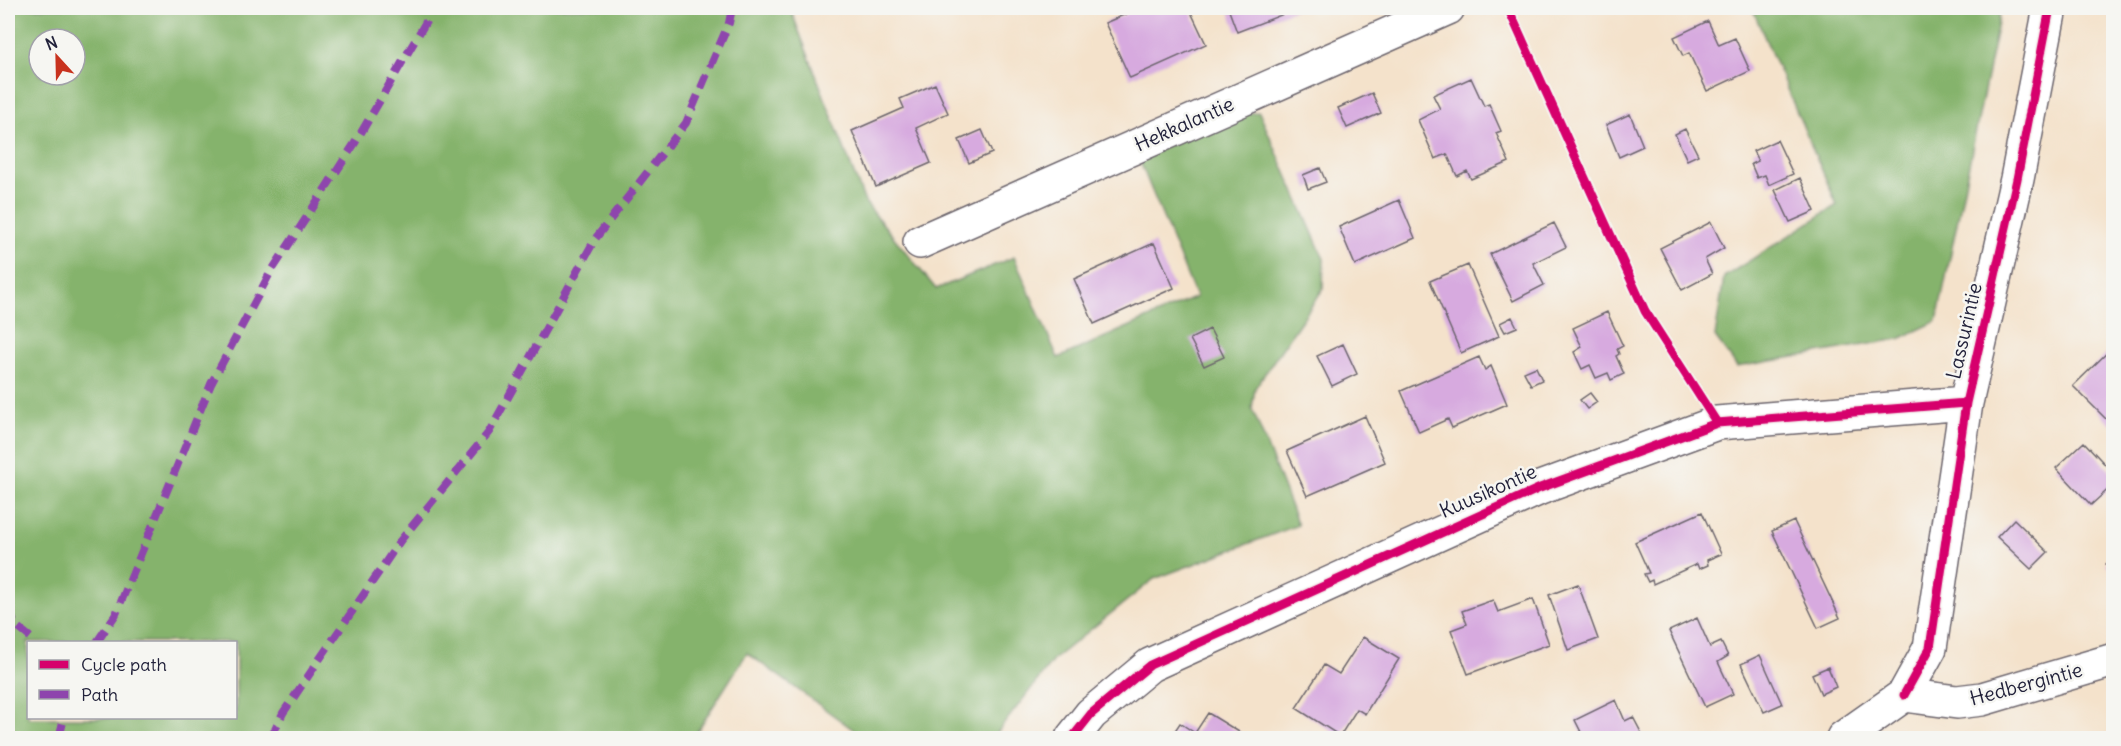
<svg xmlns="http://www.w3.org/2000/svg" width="2121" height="746" font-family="Delius,sans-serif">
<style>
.forest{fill:#85b36c;stroke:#546a54;stroke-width:1.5;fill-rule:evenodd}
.building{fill:#d7aadf}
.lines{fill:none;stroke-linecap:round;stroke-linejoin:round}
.minor-casing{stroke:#6c656d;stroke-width:36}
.minor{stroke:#fff;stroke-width:33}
.quiet{stroke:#8e44ad;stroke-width:8;stroke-dasharray:15 8;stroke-linecap:butt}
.cycleway-casing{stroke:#f6f6f2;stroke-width:13}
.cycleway{stroke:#d6006c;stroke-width:9}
.labels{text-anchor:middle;stroke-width:5;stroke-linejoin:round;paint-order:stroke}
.street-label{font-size:20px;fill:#22223b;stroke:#f6f6f2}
</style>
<rect width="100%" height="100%" fill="#f6f6f2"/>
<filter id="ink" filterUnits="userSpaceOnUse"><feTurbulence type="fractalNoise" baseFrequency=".0167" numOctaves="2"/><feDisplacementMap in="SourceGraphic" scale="12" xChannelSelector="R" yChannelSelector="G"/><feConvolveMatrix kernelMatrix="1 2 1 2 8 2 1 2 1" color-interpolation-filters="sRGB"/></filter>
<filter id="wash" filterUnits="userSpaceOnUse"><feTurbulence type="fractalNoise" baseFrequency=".008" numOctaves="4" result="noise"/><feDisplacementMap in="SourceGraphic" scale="24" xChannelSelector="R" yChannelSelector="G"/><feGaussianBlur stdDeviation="1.35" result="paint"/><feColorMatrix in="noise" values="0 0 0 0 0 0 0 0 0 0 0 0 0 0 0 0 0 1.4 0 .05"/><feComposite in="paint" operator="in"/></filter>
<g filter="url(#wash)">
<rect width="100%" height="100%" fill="#f4e2cb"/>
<!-- forest -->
<path class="forest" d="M 8,8 L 790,8 L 865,202 L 936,289 L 1014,257 L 1058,358 L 1196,297 L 1135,150 L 1208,118 L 1259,112 L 1324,259 L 1323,289 L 1255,388 L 1252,408 L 1298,525 L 1154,579 L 1054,659 L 993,738 L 865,738 L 747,653 L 693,738 L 8,738 ZM 39,39 L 75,39 L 75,75 L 39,75 ZM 28,642 L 236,642 L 236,718 L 28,718 Z
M 1752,8 L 2001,8 L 1937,321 L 1899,339 L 1737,367 L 1715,337 L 1724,277 L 1837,205 Z"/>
<g id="blocks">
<!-- building -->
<path class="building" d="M 1140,8 L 1189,8 L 1206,44 L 1130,78 L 1105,23 Z
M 1228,8 L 1299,8 L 1237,32 Z
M 1708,21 L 1719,45 L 1735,38 L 1750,71 L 1707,91 L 1689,53 L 1683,56 L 1674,37 Z
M 1471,78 L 1484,106 L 1489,104 L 1501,131 L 1496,133 L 1509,162 L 1471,179 L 1467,171 L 1457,176 L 1447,154 L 1435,159 L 1418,120 L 1440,109 L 1433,95 Z
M 935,84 L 948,113 L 916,128 L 931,163 L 876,187 L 852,131 L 904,108 L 900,99 Z
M 1372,93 L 1381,113 L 1347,128 L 1338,108 Z
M 1630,114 L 1643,146 L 1619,157 L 1606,125 Z
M 1685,129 L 1698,155 L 1687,160 L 1675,134 Z
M 982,130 L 992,153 L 969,163 L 959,140 Z
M 1777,140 L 1793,174 L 1769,185 L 1765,175 L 1757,178 L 1751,164 L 1758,161 L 1753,151 Z
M 1320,168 L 1326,182 L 1308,189 L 1303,175 Z
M 1800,178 L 1815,211 L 1790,222 L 1775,190 Z
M 1399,200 L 1415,238 L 1355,265 L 1339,227 Z
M 1711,222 L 1724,248 L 1705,259 L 1712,274 L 1682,290 L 1660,248 Z
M 1554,223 L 1566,247 L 1533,263 L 1544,285 L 1513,301 L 1490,254 Z
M 1154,243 L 1174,288 L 1094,324 L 1074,279 Z
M 1468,265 L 1499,336 L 1461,353 L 1430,281 Z
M 1607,312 L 1623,346 L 1617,349 L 1619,354 L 1616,356 L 1624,374 L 1611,380 L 1608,373 L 1596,378 L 1590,365 L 1582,369 L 1574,352 L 1582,347 L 1573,328 Z
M 1512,317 L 1517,327 L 1505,332 L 1500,323 Z
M 1210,329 L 1224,357 L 1204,366 L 1190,339 Z
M 1343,344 L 1357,374 L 1332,386 L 1317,356 Z
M 2114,346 L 2114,427 L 2073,386 Z
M 1479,357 L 1485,370 L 1491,366 L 1507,404 L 1452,428 L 1448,419 L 1419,432 L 1401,391 Z
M 1536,367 L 1542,380 L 1531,385 L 1524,372 Z
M 1590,393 L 1597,402 L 1587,409 L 1580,400 Z
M 1365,416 L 1385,462 L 1307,496 L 1287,451 Z
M 2084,442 L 2114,474 L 2114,484 L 2091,505 L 2056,468 Z
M 1702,512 L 1721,554 L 1707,560 L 1708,565 L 1699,569 L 1697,564 L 1653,584 L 1652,580 L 1648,582 L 1644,574 L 1649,573 L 1635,542 Z
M 2014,519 L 2048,552 L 2031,569 L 1997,537 Z
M 1794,521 L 1840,618 L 1818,628 L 1772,531 Z
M 2114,557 L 2114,572 L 2106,564 Z
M 1578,584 L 1598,639 L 1568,650 L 1549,595 Z
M 1533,599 L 1549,644 L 1468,674 L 1451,630 L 1467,624 L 1462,611 L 1493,600 L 1498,612 Z
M 1697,618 L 1710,647 L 1721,642 L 1728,656 L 1718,662 L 1733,694 L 1705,707 L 1669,631 Z
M 1363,637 L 1399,659 L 1365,714 L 1357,709 L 1340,736 L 1296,708 L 1324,665 L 1339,674 Z
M 1760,655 L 1782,704 L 1764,712 L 1741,664 Z
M 1828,667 L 1836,687 L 1821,694 L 1812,674 Z
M 1616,700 L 1625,721 L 1633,717 L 1644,738 L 1584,738 L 1575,720 Z
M 1208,713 L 1244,735 L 1241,738 L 1170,738 L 1180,723 L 1195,733 Z"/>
</g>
</g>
<g filter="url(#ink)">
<use href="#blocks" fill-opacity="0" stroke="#6c656d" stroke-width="1.5"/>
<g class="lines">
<!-- minor casing -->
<g class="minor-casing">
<path id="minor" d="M 920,242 L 1448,8
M 1904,695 L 1930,648 L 1966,403 L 2017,179 L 2050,8
M 1072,738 L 1091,714 L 1150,665 L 1540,488 L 1717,423 L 1966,403
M 1843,738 L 1904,695 L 1957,702 L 1982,699 L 2114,660"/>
</g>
<!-- minor -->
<use href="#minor" class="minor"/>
<!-- quiet -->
<path class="quiet" d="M 8,608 L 15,625 L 36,642
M 97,642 L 116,614 L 211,384 L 269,275 L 355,143 L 434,8
M 59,738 L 64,718
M 271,738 L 283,713 L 400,541 L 489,432 L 595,239 L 686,123 L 729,23 L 732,8"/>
<!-- cycleway casing -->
<g class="cycleway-casing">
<path id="cycleway" d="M 1508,8 L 1645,311 L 1717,423
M 1904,695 L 1930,648 L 1966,403 L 2017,179 L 2050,8
M 1072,738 L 1091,714 L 1150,665 L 1540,488 L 1717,423 L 1966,403"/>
</g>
<!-- cycleway -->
<use href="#cycleway" class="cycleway"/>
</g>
</g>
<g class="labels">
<!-- street labels -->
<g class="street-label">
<text transform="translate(1184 124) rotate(-24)" y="7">Hekkalantie</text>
<text transform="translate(1964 331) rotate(-77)" y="7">Lassurintie</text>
<text transform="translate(1488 491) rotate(-24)" y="7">Kuusikontie</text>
<text transform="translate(2026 684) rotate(-15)" y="7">Hedbergintie</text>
</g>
</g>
<!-- margin -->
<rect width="2121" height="746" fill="none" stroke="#f6f6f2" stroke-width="30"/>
<!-- legend -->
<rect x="27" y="641" width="210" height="78" fill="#f6f6f2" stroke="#a1a1a9" stroke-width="1.5"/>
<rect x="39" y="660" width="30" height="9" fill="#d6006c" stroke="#a1a1a9" stroke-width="1.5"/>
<text x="81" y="671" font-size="18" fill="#22223b">Cycle path</text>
<rect x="39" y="690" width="30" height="9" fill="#8e44ad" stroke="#a1a1a9" stroke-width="1.5"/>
<text x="81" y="701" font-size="18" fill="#22223b">Path</text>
<!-- north arrow -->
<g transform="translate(57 57) rotate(338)"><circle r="28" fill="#f6f6f2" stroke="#a1a1a9" stroke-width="1.5"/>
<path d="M0-4.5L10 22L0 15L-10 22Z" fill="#c8321e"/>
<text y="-9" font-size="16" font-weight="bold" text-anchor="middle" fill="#22223b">N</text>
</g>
</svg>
